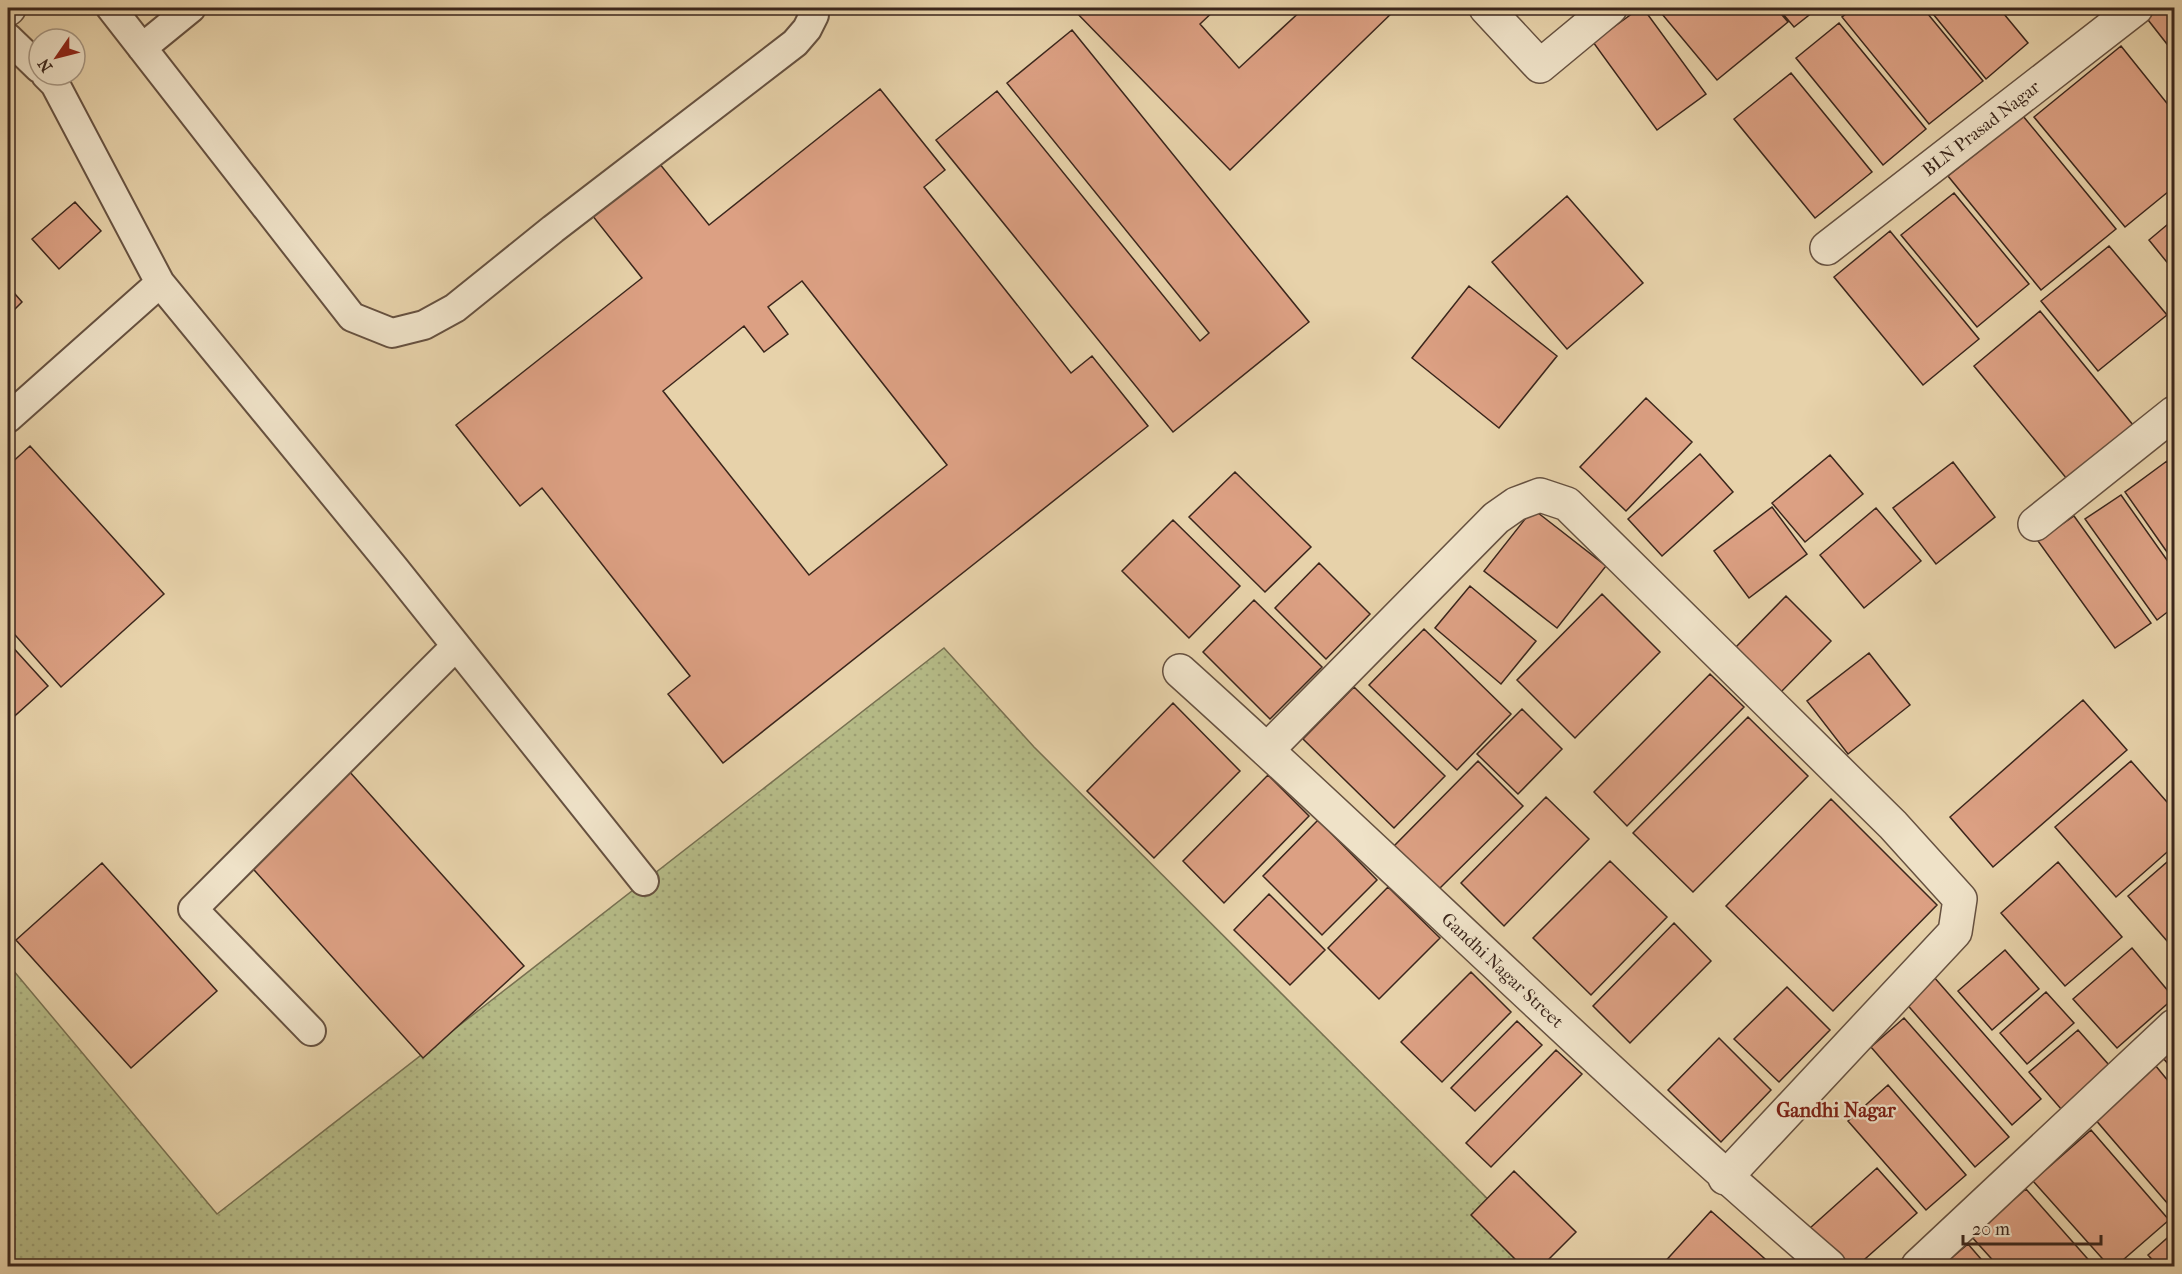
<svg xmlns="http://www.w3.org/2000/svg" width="2182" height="1274" font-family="'IM FELL French Canon',serif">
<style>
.park{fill:url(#park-dots);stroke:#787152;stroke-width:1.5}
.building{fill:#dca083;stroke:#3b261c;stroke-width:1.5;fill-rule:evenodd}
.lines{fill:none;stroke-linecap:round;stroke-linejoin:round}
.service-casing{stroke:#665140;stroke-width:32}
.minor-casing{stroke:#665140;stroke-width:36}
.tertiary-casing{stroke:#665140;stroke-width:36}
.service{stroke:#efe2c8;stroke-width:28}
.minor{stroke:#efe2c8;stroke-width:33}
.tertiary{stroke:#efe2c8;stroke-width:33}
.labels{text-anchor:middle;stroke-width:4.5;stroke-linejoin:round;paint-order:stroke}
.street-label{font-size:18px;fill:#3b261c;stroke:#efe2c8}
.neighbourhood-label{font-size:20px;font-weight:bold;fill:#7a1f14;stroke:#efe2c8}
</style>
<defs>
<pattern id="park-dots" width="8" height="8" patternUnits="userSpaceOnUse" patternTransform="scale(1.5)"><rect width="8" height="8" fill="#b6bc88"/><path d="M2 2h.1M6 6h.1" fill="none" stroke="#9da175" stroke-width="1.8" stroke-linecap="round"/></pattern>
</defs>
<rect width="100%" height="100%" fill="#e7d2aa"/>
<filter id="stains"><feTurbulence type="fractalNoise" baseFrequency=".00333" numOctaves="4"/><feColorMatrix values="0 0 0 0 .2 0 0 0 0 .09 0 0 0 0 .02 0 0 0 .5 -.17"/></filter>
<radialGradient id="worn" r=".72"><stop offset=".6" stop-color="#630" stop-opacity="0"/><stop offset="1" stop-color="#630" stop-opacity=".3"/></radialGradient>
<!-- park -->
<path class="park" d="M 944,648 L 1034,747 L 1555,1266 L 8,1266 L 8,964 L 217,1214 Z"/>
<!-- building -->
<path class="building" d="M 1072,8 L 1217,8 L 1200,24 L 1239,68 L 1304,8 L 1397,8 L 1230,170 Z
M 1640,8 L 1643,8 L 1706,94 L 1657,130 L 1593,42 Z
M 1657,8 L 1776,8 L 1788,22 L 1717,80 Z
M 1778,8 L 1818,8 L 1794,27 Z
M 1854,8 L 1923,8 L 1983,81 L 1929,124 L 1842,17 Z
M 1930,8 L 1999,8 L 2028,43 L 1986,79 L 1929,9 Z
M 2155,8 L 2174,8 L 2174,53 L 2145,16 Z
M 1839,23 L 1926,129 L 1883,165 L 1796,58 Z
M 1072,30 L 1309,322 L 1173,432 L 936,140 L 997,91 L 1200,341 L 1209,333 L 1007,83 Z
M 2121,46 L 2174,112 L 2174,187 L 2125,227 L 2034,117 Z
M 1791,73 L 1872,172 L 1815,218 L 1734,119 Z
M 880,89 L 945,170 L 924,187 L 1071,373 L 1092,356 L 1148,426 L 723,763 L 668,694 L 690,676 L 542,488 L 520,506 L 456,425 L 642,278 L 588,210 L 655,158 L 709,225 ZM 802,281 L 947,465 L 809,575 L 663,391 L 744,326 L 764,352 L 788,334 L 768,307 Z
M 2023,116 L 2116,229 L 2041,290 L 1948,176 Z
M 1954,193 L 2029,284 L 1977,327 L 1901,235 Z
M 1567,196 L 1643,283 L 1567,349 L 1492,262 Z
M 75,202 L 101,231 L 59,269 L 32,239 Z
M 2174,219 L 2174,271 L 2149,240 Z
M 1890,231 L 1979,339 L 1923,385 L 1834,277 Z
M 2109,246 L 2167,315 L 2098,371 L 2041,301 Z
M 8,286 L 22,302 L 8,316 Z
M 1469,286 L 1557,356 L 1499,428 L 1412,358 Z
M 2040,311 L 2133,425 L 2067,479 L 1974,366 Z
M 1646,398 L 1692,442 L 1626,511 L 1580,467 Z
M 30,446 L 164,594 L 61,687 L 8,627 L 8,466 Z
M 1700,454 L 1733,492 L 1662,556 L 1628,519 Z
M 1830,455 L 1863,494 L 1805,542 L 1772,503 Z
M 2167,461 L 2174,472 L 2174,562 L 2125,492 Z
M 1953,462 L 1995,517 L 1936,564 L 1893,508 Z
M 1235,472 L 1311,547 L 1265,592 L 1189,517 Z
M 2121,495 L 2174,570 L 2174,607 L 2157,620 L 2085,519 Z
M 1772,507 L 1807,554 L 1749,598 L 1714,551 Z
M 1876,508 L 1921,561 L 1864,608 L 1820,555 Z
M 1533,509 L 1606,566 L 1557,628 L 1484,571 Z
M 2074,516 L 2151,623 L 2115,648 L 2038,541 Z
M 1173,520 L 1240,586 L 1189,638 L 1122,571 Z
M 1319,563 L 1370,614 L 1326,659 L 1275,608 Z
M 1470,586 L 1536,641 L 1501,684 L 1435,628 Z
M 1602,594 L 1660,652 L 1575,738 L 1517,680 Z
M 1786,596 L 1831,641 L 1775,698 L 1734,649 Z
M 1254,600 L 1322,667 L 1270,719 L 1203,652 Z
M 1424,629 L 1511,714 L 1457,770 L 1369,685 Z
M 8,642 L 48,686 L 8,722 Z
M 1869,653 L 1910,705 L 1848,754 L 1807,701 Z
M 1710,674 L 1744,707 L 1627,826 L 1594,792 Z
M 1354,687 L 1445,776 L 1394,828 L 1303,739 Z
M 2083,700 L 2127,750 L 1993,867 L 1950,817 Z
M 1173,703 L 1240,771 L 1154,858 L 1087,791 Z
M 1522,709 L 1562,749 L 1518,794 L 1477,754 Z
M 1748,717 L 1808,776 L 1693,892 L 1633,833 Z
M 1478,761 L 1523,806 L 1438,890 L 1394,846 Z
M 2131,761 L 2174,810 L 2174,846 L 2116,897 L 2055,827 Z
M 348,770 L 524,966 L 423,1058 L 247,862 Z
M 1268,775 L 1309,816 L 1224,903 L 1183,861 Z
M 1546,797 L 1589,839 L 1504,926 L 1461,883 Z
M 1831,799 L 1937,905 L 1833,1011 L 1726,906 Z
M 1318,820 L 1377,880 L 1322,935 L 1263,876 Z
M 2174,856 L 2174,949 L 2128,896 Z
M 1610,861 L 1667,917 L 1591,995 L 1533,938 Z
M 2058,862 L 2122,937 L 2065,986 L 2001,913 Z
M 102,863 L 217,991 L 131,1068 L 16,940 Z
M 1388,887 L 1440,938 L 1379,999 L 1328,948 Z
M 1269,894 L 1325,950 L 1290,985 L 1234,930 Z
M 1674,923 L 1711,961 L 1630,1043 L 1593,1006 Z
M 2132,948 L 2174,998 L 2117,1048 L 2073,999 Z
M 2005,950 L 2039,989 L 1992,1030 L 1958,991 Z
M 1471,972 L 1511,1012 L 1442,1082 L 1401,1042 Z
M 1933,976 L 2041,1099 L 2012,1125 L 1904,1001 Z
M 1787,987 L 1830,1030 L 1779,1082 L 1734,1039 Z
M 2046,992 L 2074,1023 L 2027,1064 L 2000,1033 Z
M 1904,1018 L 2009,1137 L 1975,1167 L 1871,1047 Z
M 1517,1021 L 1542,1045 L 1475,1111 L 1451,1088 Z
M 2078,1030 L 2117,1074 L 2068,1117 L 2029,1072 Z
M 1719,1038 L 1771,1090 L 1721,1142 L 1668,1090 Z
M 2174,1048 L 2174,1071 L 2163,1058 Z
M 1556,1050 L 1582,1074 L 1491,1167 L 1466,1143 Z
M 2155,1065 L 2174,1088 L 2174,1211 L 2094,1118 Z
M 1888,1085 L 1966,1175 L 1926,1210 L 1848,1121 Z
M 2091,1130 L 2169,1220 L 2116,1266 L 2109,1266 L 2033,1181 Z
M 1877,1168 L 1917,1213 L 1857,1266 L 1844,1266 L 1810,1228 Z
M 1514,1171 L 1576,1232 L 1542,1266 L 1522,1266 L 1471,1215 Z
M 2026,1189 L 2094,1266 L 1998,1266 L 1971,1236 Z
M 1711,1211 L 1773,1266 L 1661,1266 Z
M 2174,1232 L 2174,1266 L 2158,1266 L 2148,1255 Z
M 1968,1244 L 1987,1266 L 1942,1266 Z"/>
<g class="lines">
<!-- service casing -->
<g class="service-casing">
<path id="service" d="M 111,8 L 352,317 L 392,333 L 424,325 L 455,308 L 553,229 L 795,43 L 807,29 L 814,15 L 812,8
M 8,38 L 39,68
M 142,48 L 191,8
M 46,75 L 55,84 L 160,283 L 394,568 L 644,881
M 8,418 L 160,283
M 311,1031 L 193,909 L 456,646"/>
</g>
<!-- minor casing -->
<g class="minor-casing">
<g id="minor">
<path d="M 1486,8 L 1540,66 L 1610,8"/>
<path id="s1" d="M 1827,248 L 2136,8"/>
<path d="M 2035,524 L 2174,413"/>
<path id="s2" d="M 1180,671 C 1398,867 1606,1075 1829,1266"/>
<path d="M 1267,750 L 1496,518 L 1516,504 L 1540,495 L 1567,504 L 1893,825 L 1960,899 L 1955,932 L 1725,1178"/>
<path d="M 1918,1266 L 2174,1026"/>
</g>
</g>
<!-- tertiary casing -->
<g class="tertiary-casing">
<path id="tertiary" d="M 8,9 L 9,8"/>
</g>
<!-- service -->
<use href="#service" class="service"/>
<!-- minor -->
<use href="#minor" class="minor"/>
<!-- tertiary -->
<use href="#tertiary" class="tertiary"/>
</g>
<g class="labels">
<!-- street labels -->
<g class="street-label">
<text dy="6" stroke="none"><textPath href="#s1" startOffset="195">BLN Prasad Nagar</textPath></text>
<text dy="6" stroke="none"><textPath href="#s2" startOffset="440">Gandhi Nagar Street</textPath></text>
</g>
<!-- neighbourhood labels -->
<g class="neighbourhood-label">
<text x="1836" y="1117">Gandhi Nagar</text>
</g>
</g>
<!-- margin -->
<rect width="2182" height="1274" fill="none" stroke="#e7d2aa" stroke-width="30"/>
<rect x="9" y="9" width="2164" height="1256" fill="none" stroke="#3b261c" stroke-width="3"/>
<rect x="15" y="15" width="2152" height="1244" fill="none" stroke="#3b261c" stroke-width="1.5"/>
<!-- north arrow -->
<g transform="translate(57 57) rotate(235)"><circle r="28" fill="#efe2c8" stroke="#a79783" stroke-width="1.5"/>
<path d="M0-4.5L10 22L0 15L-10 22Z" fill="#8f2418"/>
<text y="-9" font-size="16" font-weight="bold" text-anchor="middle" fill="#3b261c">N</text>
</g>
<!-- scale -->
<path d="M1963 1235v9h138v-9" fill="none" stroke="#3b261c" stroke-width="3"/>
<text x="1972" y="1235" font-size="18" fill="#3b261c" stroke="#efe2c8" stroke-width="4.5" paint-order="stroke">20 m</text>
<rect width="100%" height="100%" filter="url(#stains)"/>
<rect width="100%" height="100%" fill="url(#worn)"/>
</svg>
